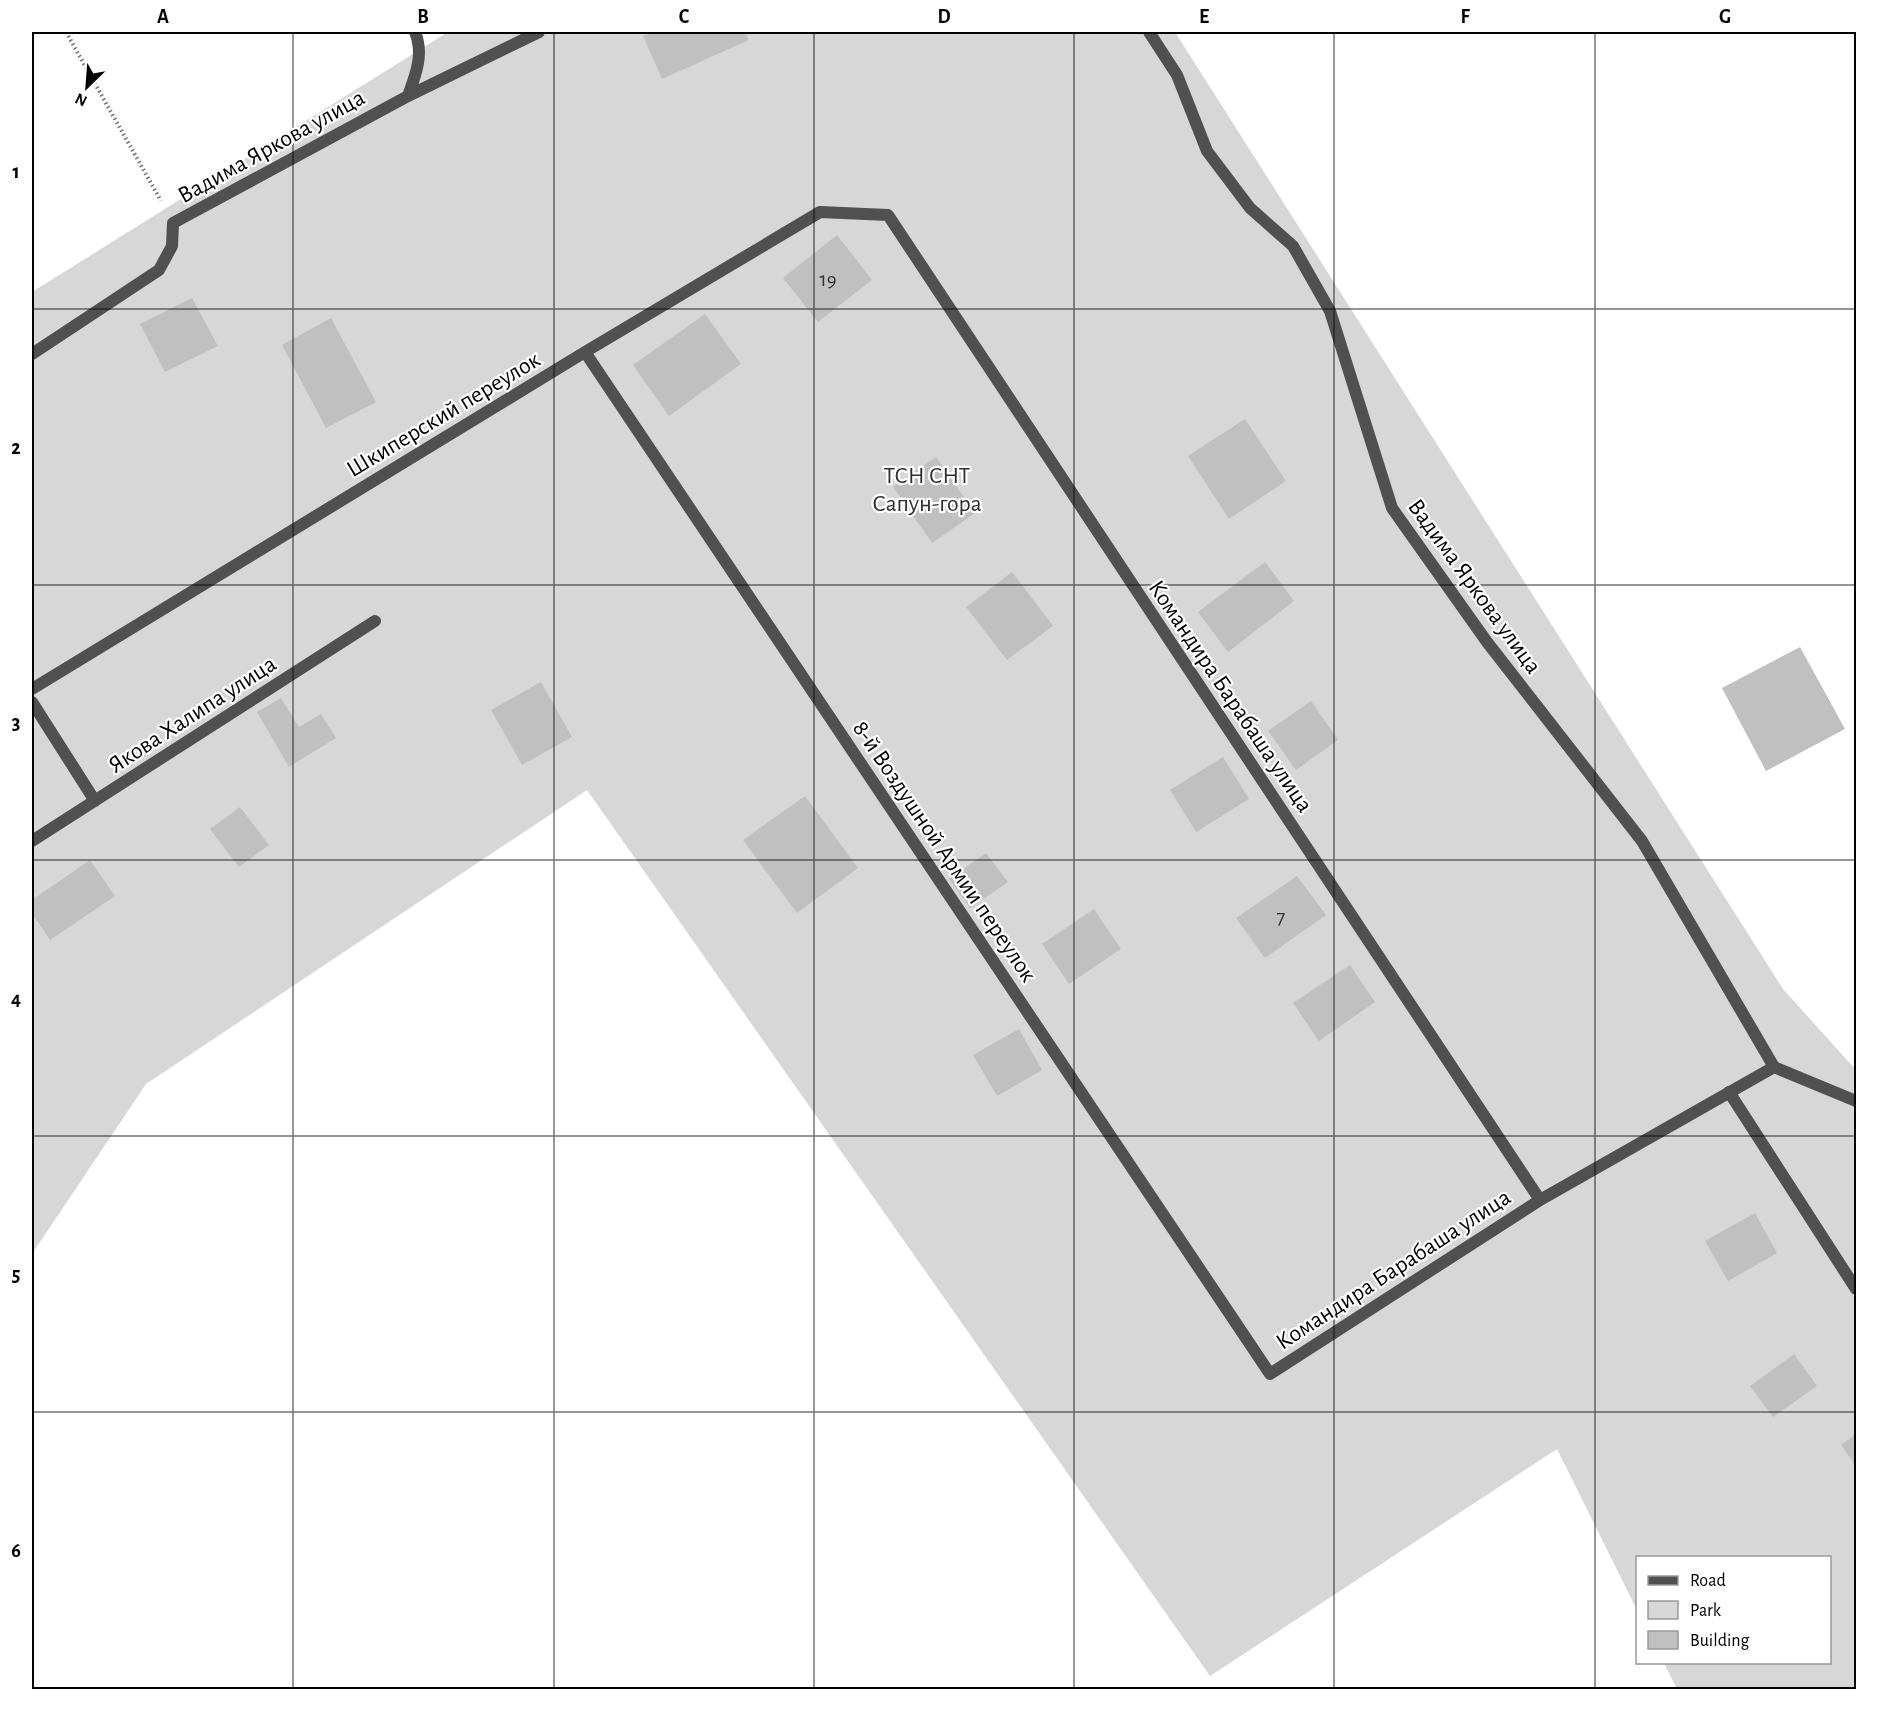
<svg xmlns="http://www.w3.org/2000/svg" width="1888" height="1721" font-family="'Alegreya Sans',sans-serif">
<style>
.green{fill:#d7d7d7}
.building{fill:#c0c0c0}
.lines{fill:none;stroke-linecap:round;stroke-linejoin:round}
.path{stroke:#727272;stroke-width:4;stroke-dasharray:1.5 3;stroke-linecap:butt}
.lane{stroke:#505050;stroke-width:12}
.street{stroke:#505050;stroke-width:12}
.grid{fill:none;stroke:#000;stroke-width:1.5;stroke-opacity:0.55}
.labels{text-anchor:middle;stroke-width:4.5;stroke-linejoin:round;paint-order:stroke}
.number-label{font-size:21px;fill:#303030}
.street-label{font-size:24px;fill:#000;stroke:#fff}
.park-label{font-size:24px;fill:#2e2e2e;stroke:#fff}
.neatline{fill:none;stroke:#000;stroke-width:2}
.grid-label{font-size:20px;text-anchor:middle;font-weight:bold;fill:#000}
</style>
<rect width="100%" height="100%" fill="#fff"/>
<!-- green -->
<path class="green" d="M 448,32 L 1175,32 L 1783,989 L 1856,1070 L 1856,1689 L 1677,1689 L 1664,1663 L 1830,1662 L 1830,1558 L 1638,1558 L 1637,1610 L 1557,1449 L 1210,1676 L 587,790 L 146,1084 L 32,1254 L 32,292 Z"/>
<!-- building -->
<path class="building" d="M 653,32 L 745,32 L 749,40 L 662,79 L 643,36 Z
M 837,235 L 872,280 L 818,322 L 783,278 Z
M 192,298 L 218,346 L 165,372 L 140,324 Z
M 705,314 L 741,364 L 669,416 L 633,365 Z
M 331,318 L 376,402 L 326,428 L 282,345 Z
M 1245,419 L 1286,481 L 1229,519 L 1188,456 Z
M 936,457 L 975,513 L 932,543 L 893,487 Z
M 1265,562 L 1294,601 L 1228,652 L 1198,612 Z
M 1012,572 L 1053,626 L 1007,660 L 966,607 Z
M 1800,647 L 1845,729 L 1766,771 L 1722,688 Z
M 541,682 L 572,737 L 522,765 L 491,710 Z
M 281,698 L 299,727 L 321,714 L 336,738 L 289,767 L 257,712 Z
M 1311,701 L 1338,740 L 1296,770 L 1268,731 Z
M 1223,757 L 1249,799 L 1196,832 L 1170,790 Z
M 805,796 L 858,868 L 797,913 L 743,840 Z
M 240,807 L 269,845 L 239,867 L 210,829 Z
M 986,853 L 1008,882 L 970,908 L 949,879 Z
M 90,860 L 115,896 L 50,940 L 32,913 L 32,900 Z
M 1297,876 L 1326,915 L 1265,958 L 1236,918 Z
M 1094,909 L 1121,949 L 1069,984 L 1042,944 Z
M 1350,965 L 1375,1002 L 1319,1041 L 1293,1003 Z
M 1019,1029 L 1042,1070 L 997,1096 L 973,1055 Z
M 1755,1213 L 1777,1253 L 1728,1281 L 1705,1241 Z
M 1794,1354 L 1817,1386 L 1773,1417 L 1750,1386 Z
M 1856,1434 L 1856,1466 L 1841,1445 Z"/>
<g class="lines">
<!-- path -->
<path class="path" d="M 66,32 L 161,201"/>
<!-- lane -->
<path class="lane" d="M 1149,32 L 1177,75 L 1207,151 L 1250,208 L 1293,246 L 1330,311 L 1392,508 L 1487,642 L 1642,841 L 1774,1067 L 1856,1101
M 408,96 C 416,74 424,54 415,32
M 32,354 L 159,270 L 172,246 L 173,223 L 408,96 L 539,32
M 32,689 L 585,352 L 820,212 L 888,215 L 1540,1200 L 1270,1374 L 585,352
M 32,702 L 95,801
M 32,841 L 375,621
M 1540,1200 L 1774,1067"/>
<!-- street -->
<path class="street" d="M 1729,1092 L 1856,1289"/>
</g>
<!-- grid -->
<path class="grid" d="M 293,32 L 293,1690M 554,32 L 554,1690M 814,32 L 814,1690M 1074,32 L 1074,1690M 1334,32 L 1334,1690M 1595,32 L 1595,1690M 32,309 L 1856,309M 32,585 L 1856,585M 32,860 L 1856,860M 32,1136 L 1856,1136M 32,1412 L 1856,1412"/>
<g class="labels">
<!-- number labels -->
<g class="number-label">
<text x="828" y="286">19</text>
<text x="1281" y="924">7</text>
</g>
<!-- street labels -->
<g class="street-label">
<text transform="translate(271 146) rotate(-29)" y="8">Вадима Яркова улица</text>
<text transform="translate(443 414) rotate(-31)" y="8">Шкиперский переулок</text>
<text transform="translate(1475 586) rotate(54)" y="8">Вадима Яркова улица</text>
<text transform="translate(1231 696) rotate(56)" y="8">Командира Барабаша улица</text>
<text transform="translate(192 714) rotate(-33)" y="8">Якова Халипа улица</text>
<text transform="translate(945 851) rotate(56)" y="8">8-й Воздушной Армии переулок</text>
<text transform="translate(1393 1269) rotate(-33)" y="8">Командира Барабаша улица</text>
</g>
<!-- park labels -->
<g class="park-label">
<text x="927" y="483">ТСН СНТ<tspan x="927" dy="28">Сапун-гора</tspan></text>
</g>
</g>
<!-- border -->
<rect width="1888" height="1721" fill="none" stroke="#ffffff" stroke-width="66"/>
<!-- legend -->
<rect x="1636" y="1556" width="195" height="108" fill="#ffffff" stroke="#999999" stroke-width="1.5"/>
<rect x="1648" y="1576" width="30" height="9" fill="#505050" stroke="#999999" stroke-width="1.5"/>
<text x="1690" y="1586" font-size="18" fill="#000000">Road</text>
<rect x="1648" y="1601" width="30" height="18" fill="#d7d7d7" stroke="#999999" stroke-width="1.5"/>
<text x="1690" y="1616" font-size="18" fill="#000000">Park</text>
<rect x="1648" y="1631" width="30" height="18" fill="#c0c0c0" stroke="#999999" stroke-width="1.5"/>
<text x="1690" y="1646" font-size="18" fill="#000000">Building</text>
<!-- north arrow -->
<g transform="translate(87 87) rotate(205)" stroke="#ffffff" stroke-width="4.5" paint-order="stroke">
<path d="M0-4.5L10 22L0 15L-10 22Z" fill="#000000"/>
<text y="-9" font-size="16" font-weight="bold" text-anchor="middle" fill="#000000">N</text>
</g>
<rect x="33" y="33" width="1822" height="1655" class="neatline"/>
<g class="grid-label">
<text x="163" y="23">A</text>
<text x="423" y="23">B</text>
<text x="684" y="23">C</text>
<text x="944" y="23">D</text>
<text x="1204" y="23">E</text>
<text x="1465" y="23">F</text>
<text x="1725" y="23">G</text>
<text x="16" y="178">1</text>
<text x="16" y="454">2</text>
<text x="16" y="729">3</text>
<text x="16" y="1005">4</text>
<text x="16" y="1281">5</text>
<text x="16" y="1557">6</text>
</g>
</svg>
